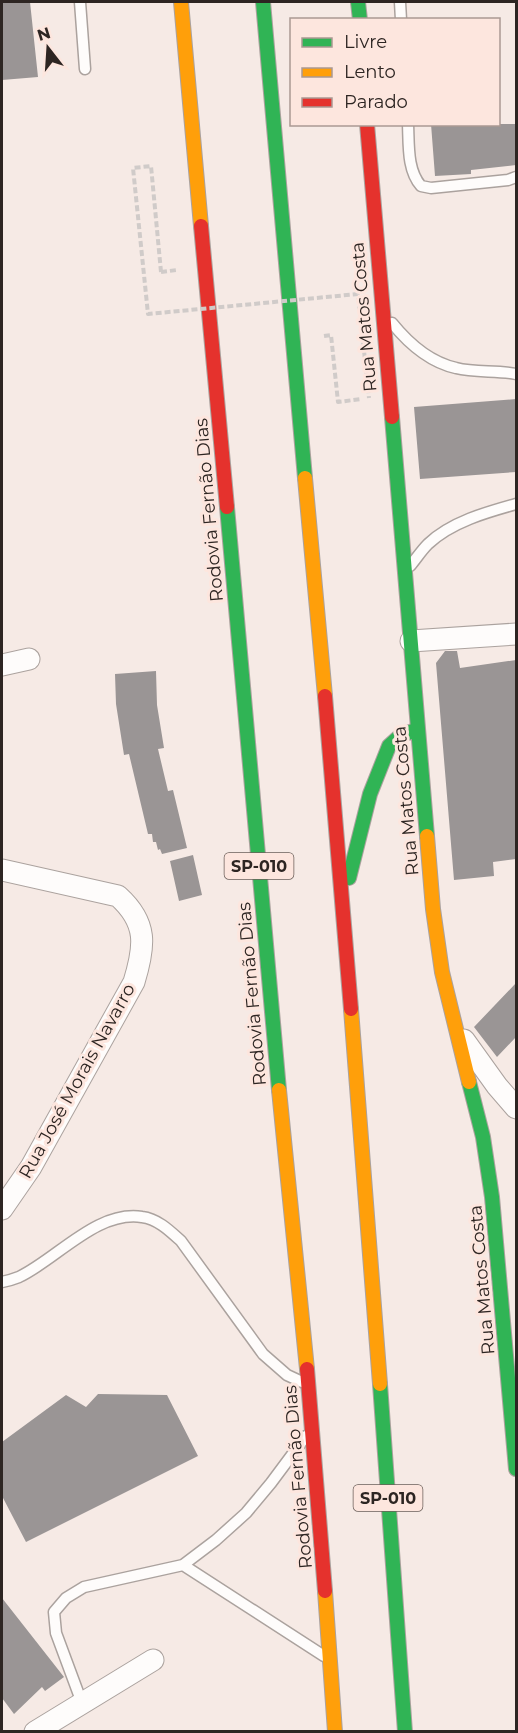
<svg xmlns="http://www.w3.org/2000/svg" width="518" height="1733" font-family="Montserrat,sans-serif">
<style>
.building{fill:#9a9595}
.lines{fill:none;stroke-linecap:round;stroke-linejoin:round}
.lane-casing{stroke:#aba29e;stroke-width:13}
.street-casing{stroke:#aba29e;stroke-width:23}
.fast-casing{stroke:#aba29e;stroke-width:16}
.slow-casing{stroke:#aba29e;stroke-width:16}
.jam-casing{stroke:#aba29e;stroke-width:16}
.path{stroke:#d0cbc9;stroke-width:4;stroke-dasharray:6 3;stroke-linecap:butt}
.lane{stroke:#fefcfb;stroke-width:10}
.street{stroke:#fefcfb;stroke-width:21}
.fast{stroke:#30b455;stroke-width:14}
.slow{stroke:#ff9f0a;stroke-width:14}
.jam{stroke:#e5322d;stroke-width:14}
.path-bridge{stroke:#d0cbc9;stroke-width:4;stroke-dasharray:6 3;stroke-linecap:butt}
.labels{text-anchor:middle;stroke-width:6;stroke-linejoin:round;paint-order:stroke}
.shield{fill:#fde6de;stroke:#6b5f5a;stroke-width:1.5}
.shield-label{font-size:16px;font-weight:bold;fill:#2d2522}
.street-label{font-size:18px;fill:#2d2522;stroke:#fde6de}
</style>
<rect width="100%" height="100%" fill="#f6eae5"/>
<!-- building -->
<path class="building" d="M 2,2 L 30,2 L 38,77 L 2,80 Z
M 431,124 L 516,124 L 516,165 L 471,170 L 471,174 L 435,176 Z
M 516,399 L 516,472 L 420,479 L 414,407 Z
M 445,651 L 457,651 L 460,668 L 516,660 L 516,859 L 493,862 L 494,876 L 454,880 L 436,663 Z
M 156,671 L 157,705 L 164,748 L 158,749 L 168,791 L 173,790 L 187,848 L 162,854 L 160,849 L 158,850 L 156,842 L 153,842 L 152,834 L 148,834 L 129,754 L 124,755 L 116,704 L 115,674 Z
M 193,855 L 202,895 L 179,901 L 170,861 Z
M 516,983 L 516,1037 L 497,1057 L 474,1027 Z
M 98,1394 L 167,1395 L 198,1456 L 26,1542 L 2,1496 L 2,1442 L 66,1395 L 86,1407 Z
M 2,1598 L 64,1677 L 45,1691 L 42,1687 L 14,1714 L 2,1698 Z"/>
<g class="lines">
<!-- lane casing -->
<g class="lane-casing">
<path id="lane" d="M 80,2 L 85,69
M 400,2 L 401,20
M 408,124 C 409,145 407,170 421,186 L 431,188 L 508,180 L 516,177
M 392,323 C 409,344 429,362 456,368 C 475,373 497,370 516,374
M 410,566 C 416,559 421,551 428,544 C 451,522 487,512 516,504
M 2,1282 C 7,1281 14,1279 19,1277 C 57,1259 97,1210 142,1217 C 158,1219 170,1231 181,1241 L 263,1354 L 287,1375 L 302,1382
M 183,1565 L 324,1656
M 82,1703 L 56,1633 L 54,1612 L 66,1598 L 84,1587 L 183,1565 L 216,1540 L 246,1513 L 271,1483 L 306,1436"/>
</g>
<!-- street casing -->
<g class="street-casing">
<path id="street" d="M 411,641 L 516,634
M 2,665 L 29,659
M 2,870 L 118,896 C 148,923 145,946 134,982 L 31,1167 L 2,1209
M 464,1040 L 497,1086 L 516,1108
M 35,1732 L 153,1660"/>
</g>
<!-- fast casing -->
<g class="fast-casing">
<path id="fast" d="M 263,2 L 305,478
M 358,2 L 360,20
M 392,417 L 427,836
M 227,507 L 279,1090
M 349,878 L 370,794 L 389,746 L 400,736 L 418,729
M 469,1082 L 483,1137 L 492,1197 L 516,1469
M 380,1384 L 405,1732"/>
</g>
<!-- slow casing -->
<g class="slow-casing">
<path id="slow" d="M 181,2 L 201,226
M 305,478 L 325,696
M 427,836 L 433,909 L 442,972 L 469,1082
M 351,1009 L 380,1384
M 279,1090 L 307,1369
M 325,1591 L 335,1732"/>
</g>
<!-- jam casing -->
<g class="jam-casing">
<path id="jam" d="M 367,124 L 392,417
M 201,226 L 227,507
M 325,696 L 351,1009
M 307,1369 L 325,1591"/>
</g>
<!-- path -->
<path class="path" d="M 161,272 L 177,270
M 324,336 L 331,335 L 338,402 L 361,399"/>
<!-- lane -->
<use href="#lane" class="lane"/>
<!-- street -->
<use href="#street" class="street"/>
<!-- fast -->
<use href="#fast" class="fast"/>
<!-- slow -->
<use href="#slow" class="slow"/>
<!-- jam -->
<use href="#jam" class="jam"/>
<!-- path-bridge -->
<path class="path-bridge" d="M 161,272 L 151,166 L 133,168 L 148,314 L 358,294 L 369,398"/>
</g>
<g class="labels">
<!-- shield labels -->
<g class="shield">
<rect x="224.5" y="853" width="69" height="26" rx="4.5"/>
<rect x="353.5" y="1485" width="69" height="26" rx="4.5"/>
</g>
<g class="shield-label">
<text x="259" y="872">SP-010</text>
<text x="388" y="1504">SP-010</text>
</g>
<!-- street labels -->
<g class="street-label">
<text transform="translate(364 317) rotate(-95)" y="6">Rua Matos Costa</text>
<text transform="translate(209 510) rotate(-95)" y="6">Rodovia Fernão Dias</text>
<text transform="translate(406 801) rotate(-95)" y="6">Rua Matos Costa</text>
<text transform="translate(252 994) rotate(-95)" y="6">Rodovia Fernão Dias</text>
<text transform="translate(77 1081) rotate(-61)" y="6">Rua José Morais Navarro</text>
<text transform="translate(482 1280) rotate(-95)" y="6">Rua Matos Costa</text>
<text transform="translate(298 1477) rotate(-95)" y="6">Rodovia Fernão Dias</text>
</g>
</g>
<!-- border -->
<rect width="518" height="1733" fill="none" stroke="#2d2522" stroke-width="6"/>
<!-- legend -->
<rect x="290" y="18" width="210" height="108" fill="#fde6de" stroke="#aa9993" stroke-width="1.5"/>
<rect x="302" y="38" width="30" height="9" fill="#30b455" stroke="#aa9993" stroke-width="1.5"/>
<text x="344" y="48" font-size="18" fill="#2d2522">Livre</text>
<rect x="302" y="68" width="30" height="9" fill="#ff9f0a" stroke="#aa9993" stroke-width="1.5"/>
<text x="344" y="78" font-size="18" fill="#2d2522">Lento</text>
<rect x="302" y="98" width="30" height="9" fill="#e5322d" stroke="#aa9993" stroke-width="1.5"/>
<text x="344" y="108" font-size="18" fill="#2d2522">Parado</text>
<!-- north arrow -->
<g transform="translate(48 48) rotate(343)" stroke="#fde6de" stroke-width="4.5" paint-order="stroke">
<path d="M0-4.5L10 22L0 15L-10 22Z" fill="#2d2522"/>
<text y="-9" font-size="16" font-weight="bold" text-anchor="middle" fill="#2d2522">N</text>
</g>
</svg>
